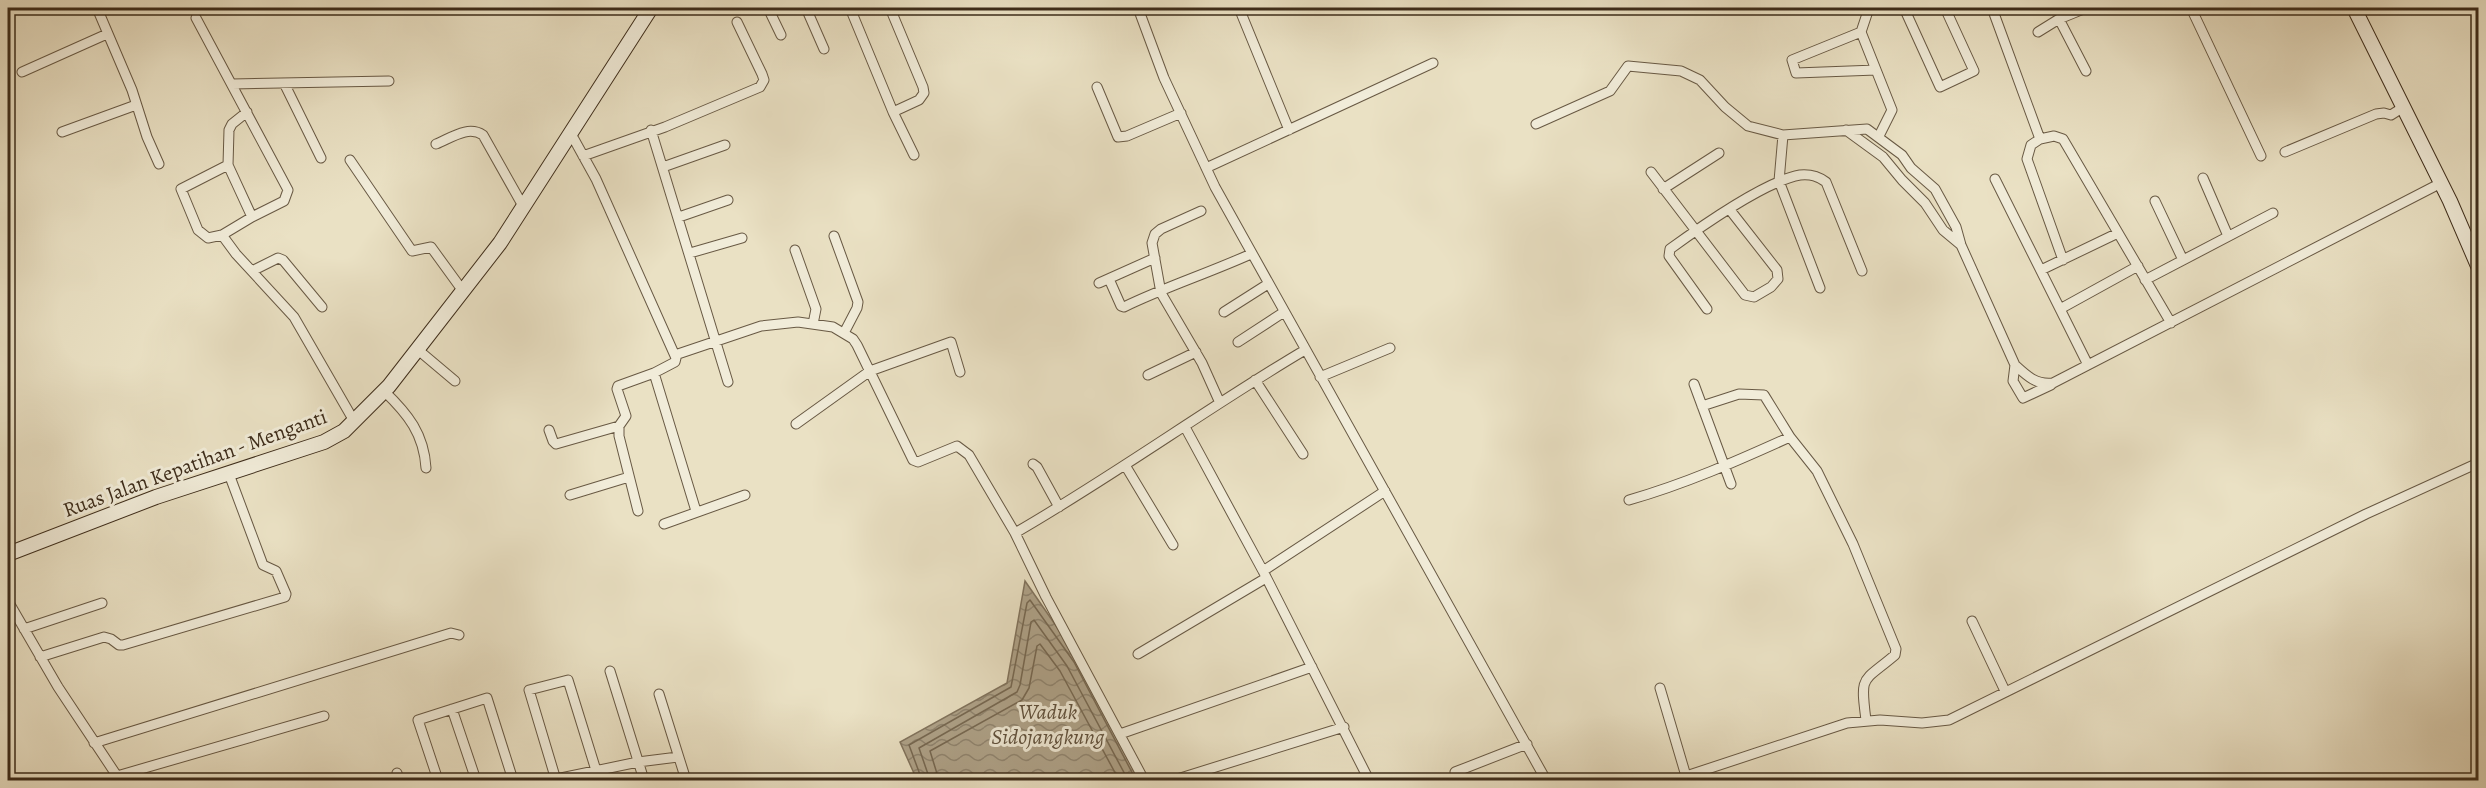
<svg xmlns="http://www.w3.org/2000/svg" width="2486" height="788" font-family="Alegreya,serif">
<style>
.water{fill:url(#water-waves);stroke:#81735d;stroke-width:1.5}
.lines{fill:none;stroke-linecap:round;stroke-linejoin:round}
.shore{stroke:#766852;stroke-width:1.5}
.street-casing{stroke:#685944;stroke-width:11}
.secondary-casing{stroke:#3d2c1a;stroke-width:16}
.street{stroke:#f1ecd9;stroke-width:9}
.secondary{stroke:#f1ecd9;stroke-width:14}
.labels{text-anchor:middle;stroke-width:6;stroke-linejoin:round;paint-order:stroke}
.street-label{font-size:21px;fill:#3d2c1a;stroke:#f1ecd9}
.water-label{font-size:22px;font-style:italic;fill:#5f503c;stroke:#f1ecd9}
</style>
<defs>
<pattern id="water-waves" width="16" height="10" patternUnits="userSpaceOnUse" patternTransform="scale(1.5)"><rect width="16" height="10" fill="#afa38a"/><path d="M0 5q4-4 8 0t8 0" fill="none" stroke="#908570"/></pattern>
</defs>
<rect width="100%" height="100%" fill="#eae1c4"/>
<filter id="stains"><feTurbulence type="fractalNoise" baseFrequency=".00333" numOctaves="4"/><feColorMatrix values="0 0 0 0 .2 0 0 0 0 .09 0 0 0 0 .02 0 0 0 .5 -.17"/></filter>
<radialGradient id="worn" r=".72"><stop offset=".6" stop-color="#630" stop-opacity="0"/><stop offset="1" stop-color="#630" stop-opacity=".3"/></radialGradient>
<!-- water -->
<path class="water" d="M 1025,581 L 1079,659 L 1142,780 L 917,780 L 900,742 L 1007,683 Z"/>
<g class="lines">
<!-- shore -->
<path class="shore" d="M 922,780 L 909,745 L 1011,687 L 1027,603 L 1030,600 L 1074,662 L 1136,780
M 930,780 L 919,748 L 1017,692 L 1020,685 L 1031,622 L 1034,620 L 1067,666 L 1128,780
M 939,780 L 930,751 L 1022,700 L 1029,688 L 1037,646 L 1040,644 L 1060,671 L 1119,780"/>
<!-- street casing -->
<g class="street-casing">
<path id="street" d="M 97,8 L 132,90 L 147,137 L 159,164
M 768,8 L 781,35
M 806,8 L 824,49
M 850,8 L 893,112 L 914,155
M 890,8 L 923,87 L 924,93 L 919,100 L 893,112
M 1138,8 L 1164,78 L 1215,187 L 1546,780
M 1239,8 L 1289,130
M 1869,8 L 1861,32 L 1892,110 L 1879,136
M 1904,8 L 1940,87 L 1974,71 L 1945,8
M 1992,8 L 2040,139 L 2054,136 L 2063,139 L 2171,323
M 2191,8 L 2261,156
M 196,18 L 288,190 L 284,201 L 252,217 L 222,235 L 208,238 L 198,230 L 181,189 L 228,165
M 2059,19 L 2086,71
M 1861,32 L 1792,60 L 1796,73 L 1876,70
M 2038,32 L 2059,19 L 2086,8
M 22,72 L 107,34
M 284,83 L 321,158
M 232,84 L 389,81
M 1097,87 L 1118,137 L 1127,136 L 1181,113
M 247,112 L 232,124 L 229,130 L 228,165 L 252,217
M 1536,124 L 1610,91 L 1628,66 L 1681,71 L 1700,80 L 1725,107 L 1748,126 L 1783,135 L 1867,129 L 1902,155 L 1911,168 L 1935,189 L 1956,227 L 1961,245 L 2015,365 C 2027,376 2036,385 2053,383 L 2441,183
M 651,130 L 728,382
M 1846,130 L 1883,157 L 1902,180 L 1925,203 L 1943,230 L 1961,245
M 62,132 L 136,105
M 570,132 L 596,179 L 676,358 L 675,362 L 654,373 L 618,386 L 617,389 L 626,416 L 619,426 L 619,436 L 638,511
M 1783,135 L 1779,181 L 1820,288
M 2040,139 L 2031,145 L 2027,159 L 2063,260
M 436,144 C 451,138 468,125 483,135 L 523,206
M 2285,152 L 2376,114 L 2384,113 L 2391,115 L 2402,108
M 583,156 L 665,127 L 760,87 L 764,80 L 762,74 L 737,22
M 350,160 L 412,251 L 431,247 L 463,291
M 663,167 L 725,145
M 1206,168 L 1433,63
M 1651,172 L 1745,295 L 1754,297 L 1771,287 L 1778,279 L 1777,270 L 1730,210
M 2203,178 L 2228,236
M 1995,179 L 2088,365
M 1663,189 L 1719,153
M 2155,201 L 2183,260
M 1201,211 L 1161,229 L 1155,234 L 1152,243 L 1161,293 L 1202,363 L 1220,403
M 679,217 L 728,200
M 222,235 L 236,254 L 294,317 L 354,421
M 834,236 L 858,302 L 857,308 L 844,333
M 795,250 L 816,309 L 813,324
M 690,253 L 742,238
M 2041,270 L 2118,233
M 252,271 L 278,258 L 283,260 L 322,307
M 1109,279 L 1121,306 L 1124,307 C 1165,287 1209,273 1251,254
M 2145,280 L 2273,213
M 1099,283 L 1155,258
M 1707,309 L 1669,256 L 1670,249 C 1699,228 1766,181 1800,175 C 1811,174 1818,176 1826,182 L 1862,271
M 2060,309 L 2138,266
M 1224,312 L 1268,284
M 1238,342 L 1284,312
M 417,349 L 455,381
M 675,355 L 761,326 L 798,322 L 833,327 L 853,339 L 857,345 L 913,460 L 918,462 L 957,446 L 969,455 L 1015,533 L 1046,597 L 1144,780
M 2015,365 L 2013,381 L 2023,398 L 2051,385
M 654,373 L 696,511
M 1148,375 L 1196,352
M 1320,377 L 1390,348
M 1255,380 L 1303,454
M 1694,384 L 1731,484
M 384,391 C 408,414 424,434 426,468
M 1702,406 L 1739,394 L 1764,395 L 1790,437
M 796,424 L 870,371 L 951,342 L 960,372
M 1185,427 L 1263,571 L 1369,780
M 549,430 L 553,441 L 556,444 L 619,426
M 1033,464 L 1037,467 L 1059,507
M 1125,465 L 1173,545
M 570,495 L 629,477
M 1629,500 C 1685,484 1737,461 1790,437 L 1817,471 L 1853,544 L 1896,649 L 1895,655 C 1862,683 1860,674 1866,720
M 664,524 L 745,495
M 1015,533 C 1114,476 1207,408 1305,350
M 1263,571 L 1385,491
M 8,601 L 58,687 L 119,779
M 1972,621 L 2005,691
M 24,629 L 102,603
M 1138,654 L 1266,578
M 40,657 L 104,637 L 111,639 L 119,645 L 123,645 L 285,597 L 286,594 L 276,571 L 263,565 L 229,474
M 610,671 L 644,780
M 1660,688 L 1686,776
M 659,694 L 686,780
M 452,709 L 476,780
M 1120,734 L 1312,667
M 94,743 L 451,633 L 459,635
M 1455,772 L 1527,744
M 397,773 L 399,780
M 117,776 L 324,716
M 556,779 L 638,762 L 678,757
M 438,780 L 418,720 L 487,698 L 513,780
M 556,780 L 529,690 L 568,680 L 599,780
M 1022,780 L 1029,780
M 1174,780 L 1344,727
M 1674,780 L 1847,723 L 1880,720 L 1922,723 L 1949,720 L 2366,514 L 2478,463"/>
</g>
<!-- secondary casing -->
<g class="secondary-casing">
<path id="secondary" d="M 2354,8 L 2450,201 L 2478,266
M 8,554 L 156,497 L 324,442 L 344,431 L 389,386 L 500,243 L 651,8"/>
</g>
<!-- street -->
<use href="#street" class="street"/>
<!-- secondary -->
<use href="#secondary" class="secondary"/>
</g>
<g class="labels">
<!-- street labels -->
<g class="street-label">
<text transform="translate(195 463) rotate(-20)" y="7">Ruas Jalan Kepatihan - Menganti</text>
</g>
<!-- water labels -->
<g class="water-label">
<text x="1048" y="719">Waduk<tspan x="1048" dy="25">Sidojangkung</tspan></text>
</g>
</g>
<!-- margin -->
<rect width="2486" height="788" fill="none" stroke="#eae1c4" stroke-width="30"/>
<rect x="9" y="9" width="2468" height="770" fill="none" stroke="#3d2c1a" stroke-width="3"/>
<rect x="15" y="15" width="2456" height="758" fill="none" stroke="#3d2c1a" stroke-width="1.5"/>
<rect width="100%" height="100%" filter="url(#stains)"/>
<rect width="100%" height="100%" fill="url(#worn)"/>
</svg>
